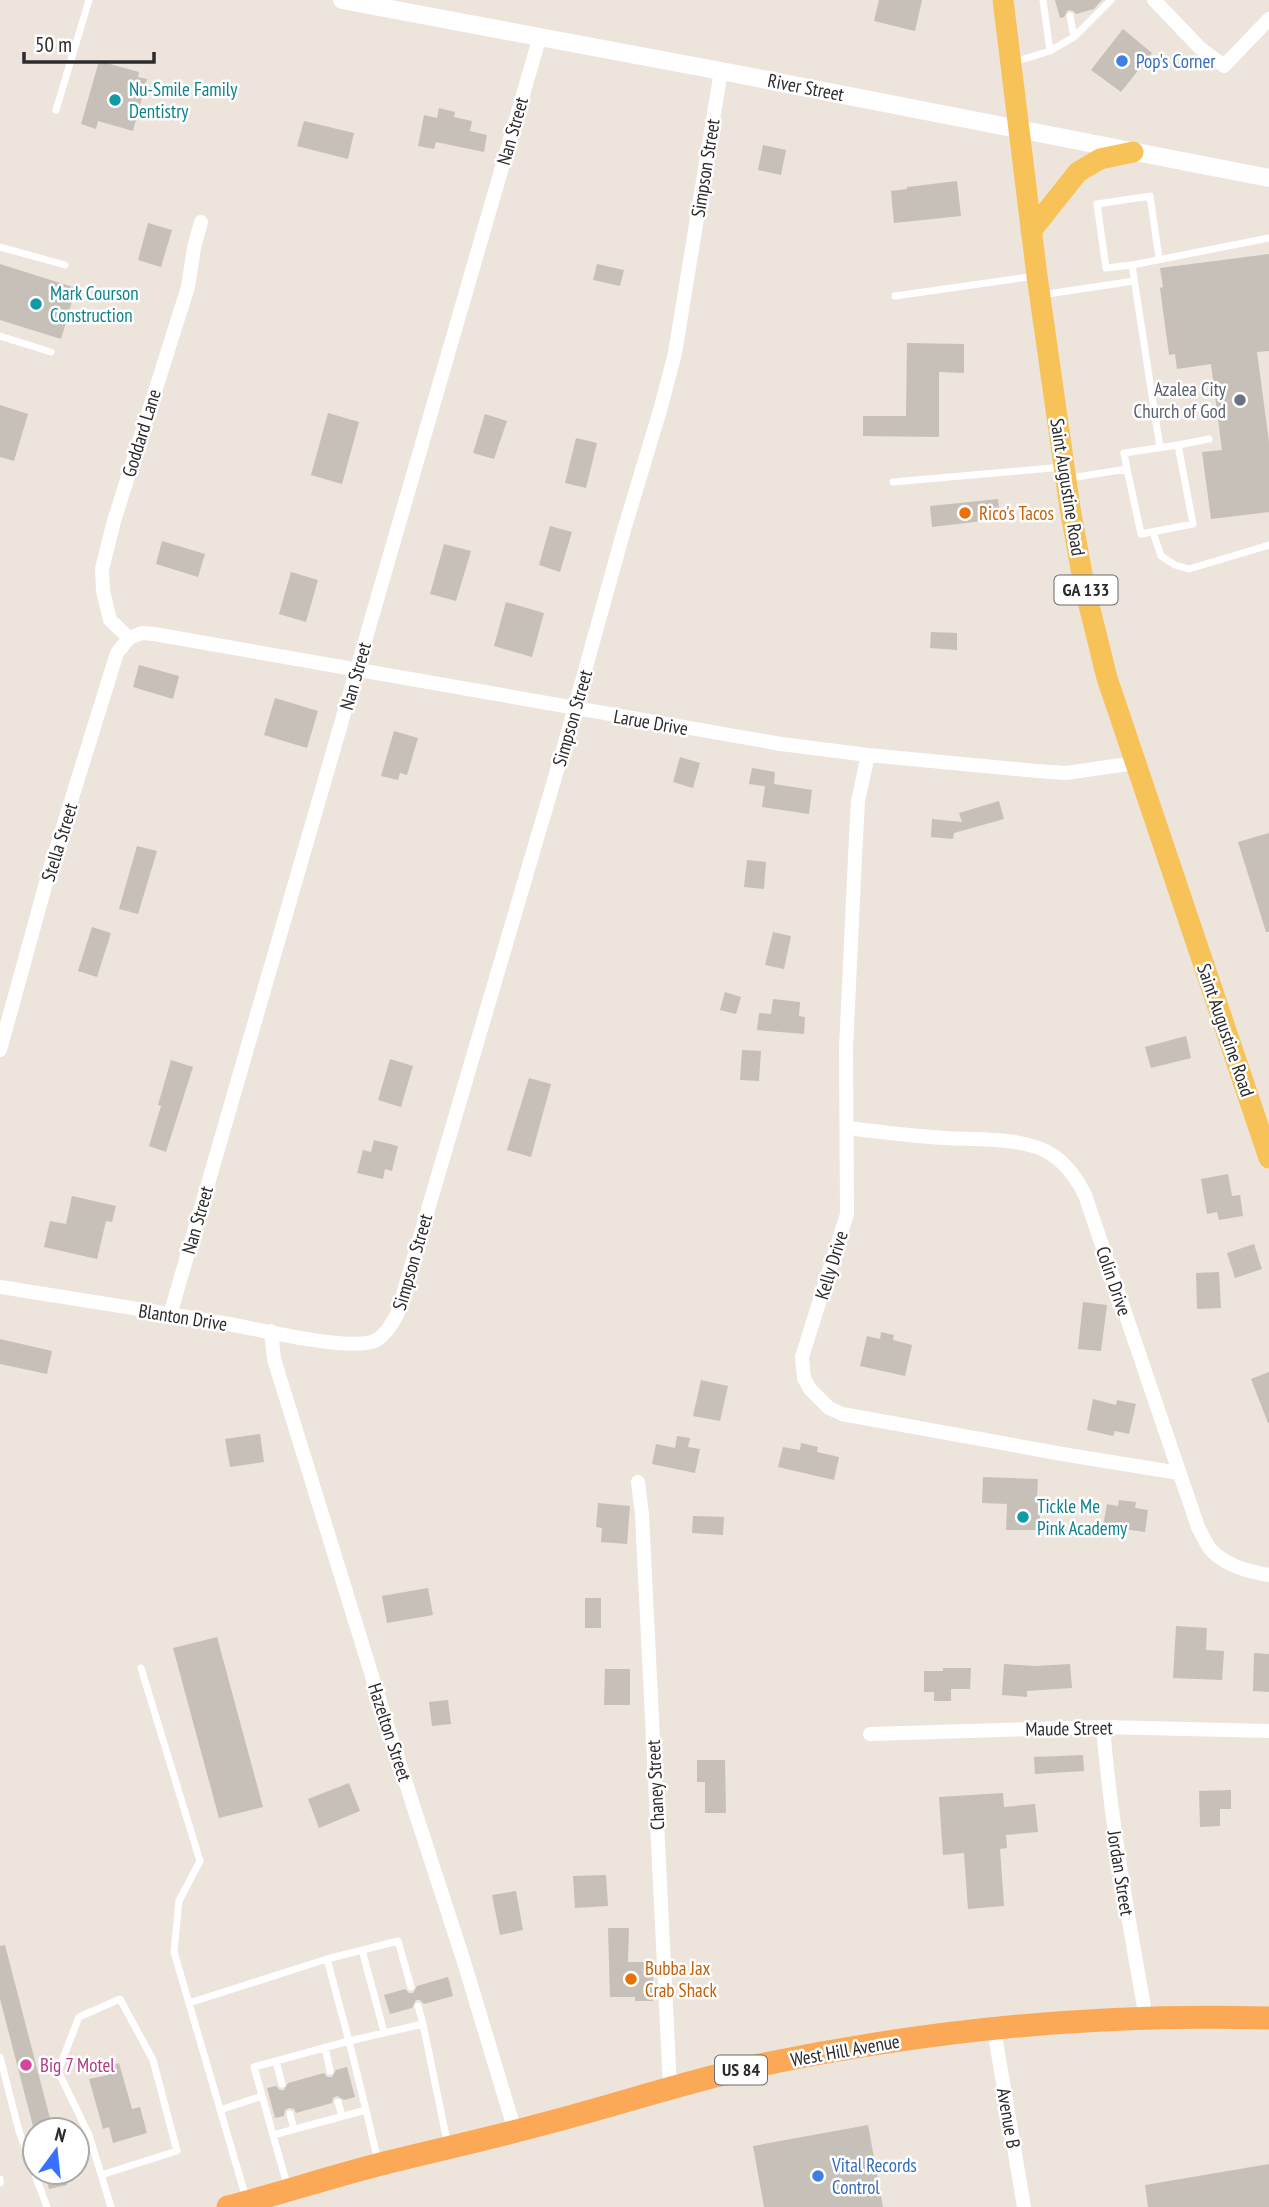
<svg xmlns="http://www.w3.org/2000/svg" width="1269" height="2207" font-family="'PT Sans Narrow',sans-serif">
<style>
.building{fill:#c6c0b8}
.lines{fill:none;stroke-linecap:round;stroke-linejoin:round}
.service{stroke:#fff;stroke-width:7}
.minor{stroke:#fff;stroke-width:14}
.tertiary{stroke:#fff;stroke-width:18}
.primary{stroke:#f7c358;stroke-width:21}
.trunk{stroke:#fba957;stroke-width:23}
.shop-dot{fill:#3f7fe0;stroke:#fff;stroke-width:2.5}
.culture-dot{fill:#0f9aa8;stroke:#fff;stroke-width:2.5}
.worship-dot{fill:#6b7280;stroke:#fff;stroke-width:2.5}
.food-dot{fill:#e8710a;stroke:#fff;stroke-width:2.5}
.hotel-dot{fill:#d1479c;stroke:#fff;stroke-width:2.5}
.labels{text-anchor:middle;stroke-width:5;stroke-linejoin:round;paint-order:stroke}
.shield{fill:#fff;stroke:#6b6b6b;stroke-width:2}
.shield-label{font-size:18px;font-weight:bold;fill:#2b2b2b}
.shop-label{font-size:19px;fill:#366cbe;stroke:#fff;text-anchor:start}
.street-label{font-size:19px;fill:#2b2b2b;stroke:#fff}
.culture-label{font-size:19px;fill:#0d838f;stroke:#fff;text-anchor:start}
.worship-label{font-size:19px;fill:#5b616d;stroke:#fff;text-anchor:end}
.food-label{font-size:19px;fill:#c56008;stroke:#fff;text-anchor:start}
.hotel-label{font-size:19px;fill:#b23c85;stroke:#fff;text-anchor:start}
</style>
<rect width="100%" height="100%" fill="#ede4dc"/>
<!-- building -->
<path class="building" d="M 879,0 L 922,0 L 915,31 L 874,21 Z
M 1055,0 L 1102,0 L 1094,9 L 1076,14 L 1073,11 L 1068,10 L 1064,17 L 1060,18 Z
M 1123,29 L 1152,53 L 1121,92 L 1091,70 Z
M 99,61 L 139,72 L 138,77 L 147,79 L 133,131 L 98,121 L 96,129 L 81,124 Z
M 439,108 L 455,112 L 454,117 L 472,121 L 470,131 L 487,135 L 484,152 L 436,142 L 434,149 L 418,146 L 424,115 L 437,118 Z
M 304,121 L 354,133 L 348,159 L 297,146 Z
M 763,145 L 786,150 L 781,175 L 758,170 Z
M 957,181 L 961,216 L 894,223 L 891,191 L 907,189 L 907,187 Z
M 148,223 L 172,230 L 161,267 L 138,260 Z
M 1269,254 L 1269,351 L 1257,352 L 1269,442 L 1269,512 L 1211,519 L 1202,452 L 1222,450 L 1211,364 L 1177,369 L 1175,354 L 1169,355 L 1160,288 L 1163,287 L 1160,268 Z
M 0,264 L 76,288 L 61,339 L 0,320 Z
M 597,264 L 624,270 L 620,286 L 593,280 Z
M 907,343 L 964,344 L 964,373 L 939,372 L 939,437 L 863,436 L 863,416 L 906,416 Z
M 0,405 L 28,414 L 14,461 L 0,457 Z
M 328,413 L 359,422 L 342,484 L 311,475 Z
M 485,414 L 507,421 L 494,459 L 473,453 Z
M 576,438 L 597,443 L 586,488 L 565,483 Z
M 998,499 L 1000,519 L 932,527 L 930,506 Z
M 550,526 L 572,532 L 560,572 L 539,565 Z
M 162,541 L 205,554 L 198,577 L 156,564 Z
M 444,544 L 471,551 L 456,601 L 430,594 Z
M 291,572 L 318,580 L 306,622 L 279,614 Z
M 506,602 L 544,613 L 532,657 L 494,646 Z
M 931,632 L 957,633 L 957,650 L 930,648 Z
M 139,665 L 179,676 L 173,699 L 133,687 Z
M 275,698 L 318,711 L 307,748 L 264,735 Z
M 394,731 L 418,738 L 407,775 L 400,773 L 398,780 L 381,776 Z
M 680,757 L 700,763 L 693,788 L 673,782 Z
M 752,768 L 775,772 L 774,784 L 812,790 L 809,814 L 762,807 L 765,786 L 749,784 Z
M 999,801 L 1004,819 L 954,833 L 953,839 L 931,837 L 932,819 L 962,822 L 959,813 Z
M 1269,833 L 1269,932 L 1266,932 L 1238,842 Z
M 137,846 L 157,851 L 138,914 L 119,909 Z
M 747,860 L 766,862 L 764,889 L 744,887 Z
M 92,927 L 111,933 L 97,977 L 78,971 Z
M 773,932 L 791,936 L 784,969 L 765,965 Z
M 725,992 L 741,997 L 736,1014 L 720,1010 Z
M 773,999 L 800,1002 L 799,1016 L 805,1017 L 804,1034 L 757,1030 L 759,1013 L 771,1014 Z
M 1186,1036 L 1191,1058 L 1151,1068 L 1145,1047 Z
M 742,1050 L 761,1051 L 759,1081 L 740,1080 Z
M 390,1059 L 413,1066 L 401,1107 L 378,1100 Z
M 171,1060 L 193,1067 L 166,1152 L 149,1146 L 161,1106 L 158,1105 Z
M 529,1078 L 551,1084 L 531,1157 L 507,1150 Z
M 374,1140 L 398,1146 L 392,1171 L 385,1169 L 383,1179 L 357,1173 L 363,1150 L 371,1152 Z
M 1228,1174 L 1232,1196 L 1240,1195 L 1243,1216 L 1219,1220 L 1217,1212 L 1207,1214 L 1201,1179 Z
M 72,1196 L 116,1206 L 112,1222 L 106,1221 L 97,1259 L 44,1247 L 50,1221 L 66,1224 Z
M 1254,1244 L 1262,1269 L 1235,1278 L 1227,1253 Z
M 1219,1272 L 1221,1308 L 1197,1309 L 1196,1273 Z
M 1083,1302 L 1107,1305 L 1101,1351 L 1078,1349 Z
M 881,1332 L 894,1335 L 893,1340 L 912,1345 L 905,1376 L 860,1366 L 867,1336 L 880,1339 Z
M 0,1339 L 52,1351 L 47,1374 L 0,1364 Z
M 1269,1372 L 1269,1423 L 1268,1423 L 1251,1379 Z
M 701,1380 L 728,1386 L 720,1421 L 693,1416 Z
M 1093,1399 L 1116,1405 L 1117,1400 L 1136,1404 L 1129,1434 L 1115,1431 L 1113,1436 L 1087,1430 Z
M 260,1434 L 264,1462 L 230,1467 L 225,1439 Z
M 677,1436 L 690,1438 L 688,1447 L 700,1449 L 695,1473 L 652,1464 L 656,1444 L 675,1448 Z
M 801,1443 L 818,1447 L 817,1452 L 839,1457 L 834,1480 L 778,1467 L 783,1447 L 800,1450 Z
M 983,1477 L 1038,1479 L 1037,1497 L 1040,1497 L 1040,1530 L 1006,1530 L 1007,1504 L 982,1503 Z
M 1119,1500 L 1136,1502 L 1135,1508 L 1148,1510 L 1145,1532 L 1103,1526 L 1107,1504 L 1118,1506 Z
M 598,1503 L 630,1506 L 627,1544 L 601,1542 L 602,1528 L 596,1527 Z
M 693,1516 L 724,1517 L 723,1535 L 692,1533 Z
M 428,1588 L 433,1615 L 387,1623 L 382,1596 Z
M 585,1598 L 601,1598 L 601,1628 L 585,1628 Z
M 1176,1626 L 1207,1628 L 1206,1650 L 1224,1651 L 1222,1680 L 1173,1678 Z
M 217,1637 L 263,1807 L 219,1818 L 173,1648 Z
M 1254,1653 L 1269,1654 L 1269,1692 L 1253,1691 Z
M 1004,1664 L 1035,1666 L 1070,1664 L 1072,1688 L 1027,1691 L 1027,1697 L 1002,1695 Z
M 943,1668 L 971,1668 L 970,1689 L 951,1689 L 951,1701 L 934,1701 L 934,1692 L 924,1692 L 924,1671 L 943,1671 Z
M 605,1669 L 630,1669 L 630,1705 L 604,1705 Z
M 448,1700 L 451,1724 L 432,1726 L 429,1702 Z
M 1083,1755 L 1084,1771 L 1035,1774 L 1034,1757 Z
M 697,1760 L 725,1760 L 726,1813 L 705,1813 L 705,1782 L 697,1782 Z
M 349,1783 L 360,1811 L 319,1828 L 308,1799 Z
M 1231,1790 L 1231,1809 L 1220,1809 L 1220,1826 L 1200,1827 L 1199,1791 Z
M 1003,1793 L 1004,1807 L 1035,1804 L 1038,1832 L 1006,1835 L 1007,1848 L 1000,1849 L 1004,1906 L 968,1909 L 964,1853 L 943,1855 L 939,1797 Z
M 606,1875 L 608,1906 L 575,1908 L 573,1876 Z
M 516,1891 L 523,1930 L 500,1935 L 492,1895 Z
M 608,1928 L 629,1928 L 628,1962 L 653,1962 L 653,2001 L 635,2001 L 635,1997 L 610,1997 Z
M 5,1945 L 53,2130 L 34,2130 L 0,1999 L 0,1946 Z
M 448,1977 L 453,1996 L 424,2004 L 420,2000 L 416,2000 L 412,2008 L 390,2014 L 384,1995 L 405,1989 L 409,1993 L 413,1993 L 417,1986 Z
M 119,2063 L 132,2109 L 140,2107 L 147,2133 L 113,2143 L 109,2127 L 103,2129 L 89,2079 L 108,2075 L 106,2067 Z
M 347,2067 L 355,2097 L 344,2100 L 337,2096 L 333,2098 L 332,2103 L 296,2113 L 294,2109 L 289,2108 L 285,2110 L 284,2116 L 275,2118 L 267,2088 L 276,2086 L 280,2090 L 284,2090 L 288,2083 L 324,2073 L 327,2077 L 332,2077 L 336,2070 Z
M 868,2125 L 883,2207 L 764,2207 L 753,2146 Z
M 1269,2164 L 1269,2207 L 1148,2207 L 1145,2185 Z
M 45,2172 L 64,2172 L 67,2185 L 49,2189 Z"/>
<g class="lines">
<!-- service -->
<path class="service" d="M 1043,0 L 1050,51
M 1070,16 L 1074,37
M 1014,62 L 1050,51 L 1074,37 L 1111,0
M 56,110 L 89,0
M 0,247 L 65,265
M 1132,265 L 1106,268 L 1097,204 L 1150,196 L 1159,258
M 1041,295 L 1134,281
M 895,296 L 1036,276
M 0,336 L 51,352
M 1160,448 L 1132,265 L 1269,238
M 1127,469 L 1124,453 L 1178,445
M 1070,478 L 1127,469 L 1141,534 L 1193,524 L 1178,445 L 1209,439
M 893,482 L 1063,467
M 1153,532 L 1161,556 L 1175,565 L 1189,569 L 1269,545
M 141,1668 L 200,1861 L 179,1901 L 174,1952 L 246,2198
M 362,1950 L 384,2032
M 327,1959 L 398,1941 L 411,1987
M 189,2003 L 327,1959 L 349,2041 L 423,2024 L 448,2146
M 418,2006 L 423,2024
M 325,2047 L 330,2071
M 0,2057 L 19,2131 L 47,2207
M 276,2061 L 282,2084
M 338,2102 L 342,2116
M 220,2110 L 262,2096
M 366,2110 L 349,2041 L 254,2067 L 273,2135 L 366,2110 L 378,2161
M 290,2114 L 294,2129
M 273,2135 L 288,2188
M 101,2175 L 177,2151 L 153,2060 L 120,1999 L 79,2017 L 58,2071 L 89,2135 L 111,2207
M 0,2179 L 0,2183"/>
<!-- minor -->
<path class="minor" d="M 1154,0 L 1200,48 L 1224,66 L 1269,19
M 129,638 L 142,633 L 154,634 L 781,744 L 868,755 L 1037,771 L 1066,773 L 1135,763
M 129,638 L 110,620 L 103,591 L 102,569 L 114,521 L 188,287 L 194,248 L 201,222
M 868,755 L 858,801 L 855,857 L 846,1048 L 847,1214 L 802,1357 L 804,1378 L 810,1389 L 829,1408 L 842,1414 L 1068,1455 L 1179,1473
M 0,1050 L 49,872 L 117,653 L 129,638
M 848,1128 C 880,1132 912,1136 945,1138 C 975,1140 1026,1137 1051,1154 C 1067,1164 1077,1179 1085,1195 L 1198,1527 C 1202,1534 1206,1545 1212,1551 C 1227,1566 1249,1572 1269,1575
M 0,1287 C 74,1299 149,1310 223,1323 C 259,1329 339,1350 372,1342 C 384,1338 391,1325 397,1315 L 563,750 L 624,530 L 661,407 L 675,353 L 721,71
M 170,1315 L 540,36
M 271,1331 L 274,1359 L 389,1731 L 464,1962 L 515,2131
M 638,1482 L 642,1514 L 670,2088
M 1103,1727 C 1111,1825 1129,1922 1146,2018
M 870,1734 L 1103,1727 L 1269,1731
M 994,2029 L 1024,2207"/>
<!-- tertiary -->
<path class="tertiary" d="M 342,0 L 721,71 L 1269,178"/>
<!-- primary -->
<path class="primary" d="M 1003,0 L 1037,276 L 1070,508 L 1084,585 L 1107,678 L 1269,1158
M 1031,231 L 1078,172 L 1100,159 L 1133,152"/>
<!-- trunk -->
<path class="trunk" d="M 228,2207 C 278,2194 327,2178 377,2165 C 432,2151 488,2139 543,2124 C 617,2105 690,2080 765,2064 C 930,2030 1100,2013 1269,2018"/>
</g>
<!-- markers -->
<g class="shop-dot">
<circle cx="1122" cy="61" r="7"/>
<circle cx="818" cy="2176" r="7"/>
</g>
<g class="culture-dot">
<circle cx="115" cy="100" r="7"/>
<circle cx="36" cy="304" r="7"/>
<circle cx="1023" cy="1517" r="7"/>
</g>
<circle class="worship-dot" cx="1240" cy="400" r="7"/>
<g class="food-dot">
<circle cx="965" cy="513" r="7"/>
<circle cx="631" cy="1979" r="7"/>
</g>
<circle class="hotel-dot" cx="26" cy="2065" r="7"/>
<g class="labels">
<!-- shield labels -->
<g class="shield">
<rect x="1054.5" y="575.5" width="63" height="29" rx="5"/>
<rect x="715" y="2055.5" width="52" height="29" rx="5"/>
</g>
<g class="shield-label">
<text x="1086" y="596">GA 133</text>
<text x="741" y="2076">US 84</text>
</g>
<!-- shop labels -->
<g class="shop-label">
<text x="1136" y="68">Pop's Corner</text>
<text x="832" y="2172">Vital Records<tspan x="832" dy="22">Control</tspan></text>
</g>
<!-- street labels -->
<g class="street-label">
<text transform="translate(806 87) rotate(11)" y="7">River Street</text>
<text transform="translate(512 131) rotate(-74)" y="7">Nan Street</text>
<text transform="translate(705 168) rotate(-81)" y="7">Simpson Street</text>
<text transform="translate(141 433) rotate(-73)" y="7">Goddard Lane</text>
<text transform="translate(1068 487) rotate(81)" y="7">Saint Augustine Road</text>
<text transform="translate(355 676) rotate(-74)" y="7">Nan Street</text>
<text transform="translate(572 718) rotate(-74)" y="7">Simpson Street</text>
<text transform="translate(651 722) rotate(10)" y="7">Larue Drive</text>
<text transform="translate(59 842) rotate(-73)" y="7">Stella Street</text>
<text transform="translate(1226 1030) rotate(71)" y="7">Saint Augustine Road</text>
<text transform="translate(197 1220) rotate(-74)" y="7">Nan Street</text>
<text transform="translate(412 1262) rotate(-74)" y="7">Simpson Street</text>
<text transform="translate(831 1265) rotate(-73)" y="7">Kelly Drive</text>
<text transform="translate(1114 1281) rotate(71)" y="7">Colin Drive</text>
<text transform="translate(183 1317) rotate(9)" y="7">Blanton Drive</text>
<text transform="translate(1069 1728) rotate(-1)" y="7">Maude Street</text>
<text transform="translate(390 1732) rotate(72)" y="7">Hazelton Street</text>
<text transform="translate(655 1785) rotate(-93)" y="7">Chaney Street</text>
<text transform="translate(1121 1873) rotate(81)" y="7">Jordan Street</text>
<text transform="translate(845 2050) rotate(-10)" y="7">West Hill Avenue</text>
<text transform="translate(1009 2118) rotate(80)" y="7">Avenue B</text>
</g>
<!-- culture labels -->
<g class="culture-label">
<text x="129" y="96">Nu-Smile Family<tspan x="129" dy="22">Dentistry</tspan></text>
<text x="50" y="300">Mark Courson<tspan x="50" dy="22">Construction</tspan></text>
<text x="1037" y="1513">Tickle Me<tspan x="1037" dy="22">Pink Academy</tspan></text>
</g>
<!-- worship labels -->
<g class="worship-label">
<text x="1226" y="396">Azalea City<tspan x="1226" dy="22">Church of God</tspan></text>
</g>
<!-- food labels -->
<g class="food-label">
<text x="979" y="520">Rico's Tacos</text>
<text x="645" y="1975">Bubba Jax<tspan x="645" dy="22">Crab Shack</tspan></text>
</g>
<!-- hotel labels -->
<g class="hotel-label">
<text x="40" y="2072">Big 7 Motel</text>
</g>
</g>
<!-- north arrow -->
<g transform="translate(56 2151) rotate(15)"><circle r="33" fill="#ffffff" stroke="#aaaaaa" stroke-width="2"/>
<path d="M0-5L12 26L0 18L-12 26Z" fill="#3870ff"/>
<text y="-10" font-size="19" font-weight="bold" text-anchor="middle" fill="#2b2b2b">N</text>
</g>
<!-- scale -->
<path d="M24 52v10h130v-10" fill="none" stroke="#2b2b2b" stroke-width="3.5"/>
<text x="35" y="52" font-size="21" fill="#2b2b2b" stroke="#ffffff" stroke-width="5" paint-order="stroke">50 m</text>
</svg>
